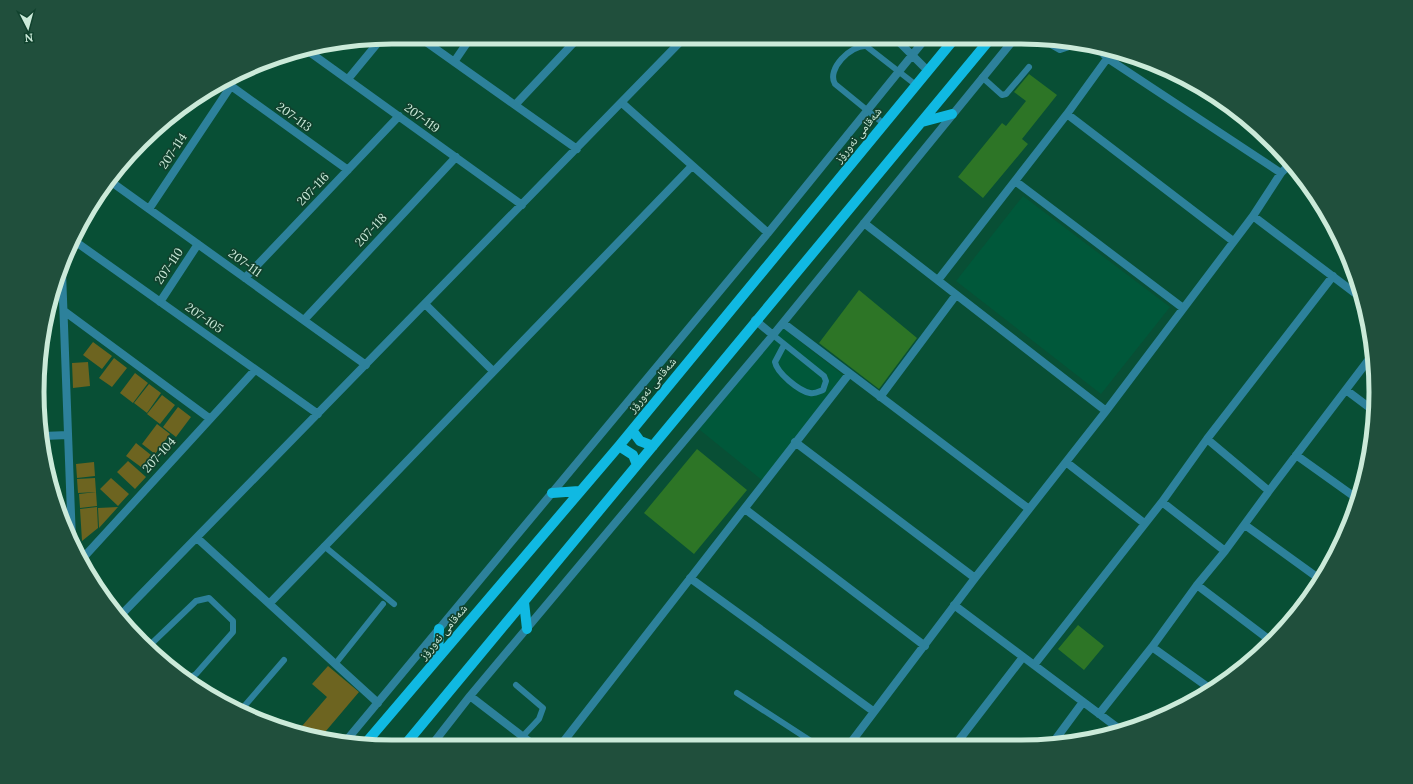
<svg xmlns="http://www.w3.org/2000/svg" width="1413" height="784" font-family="Lora,'Noto Naskh Arabic',serif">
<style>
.built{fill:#00583a}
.green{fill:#6d6420}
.building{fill:#2d7526}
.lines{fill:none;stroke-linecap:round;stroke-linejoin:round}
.lane{stroke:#2d819b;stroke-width:6}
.street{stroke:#2d819b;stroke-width:8}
.primary{stroke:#10b9e2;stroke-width:10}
.labels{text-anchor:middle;stroke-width:3.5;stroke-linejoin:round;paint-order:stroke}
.street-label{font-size:12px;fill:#cbead9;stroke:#11422e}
.rim{fill:none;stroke:#cbead9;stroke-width:5}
</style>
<rect width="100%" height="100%" fill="#084f35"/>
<!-- built -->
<path class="built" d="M 1023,196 L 1170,307 L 1101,394 L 956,281 Z
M 779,325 L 843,375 L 763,481 L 695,426 Z"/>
<!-- green -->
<path class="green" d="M 93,342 L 112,356 L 102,369 L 83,355 Z
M 114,358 L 127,368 L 112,387 L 99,378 Z
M 88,362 L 90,386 L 73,388 L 72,363 Z
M 135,373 L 148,383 L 133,403 L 120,393 Z
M 149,384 L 161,393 L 147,413 L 134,403 Z
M 162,395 L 175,405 L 160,424 L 147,414 Z
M 178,407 L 191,417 L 176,437 L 163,427 Z
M 157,424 L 170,434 L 155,454 L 142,444 Z
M 136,443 L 151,455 L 141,467 L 126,456 Z
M 128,461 L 146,477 L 135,489 L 117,472 Z
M 94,462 L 95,476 L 77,478 L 76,464 Z
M 95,478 L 96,492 L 78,493 L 77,479 Z
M 111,478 L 129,494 L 118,506 L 100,489 Z
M 96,492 L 97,506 L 80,508 L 79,494 Z
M 97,507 L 98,528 L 82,541 L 80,509 Z
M 118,507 L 99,528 L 98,508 Z
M 328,666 L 359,692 L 320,738 L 296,733 L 327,697 L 312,684 Z"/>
<!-- building -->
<path class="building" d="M 1029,74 L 1057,95 L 1022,139 L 1028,144 L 983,198 L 958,177 L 1002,123 L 1006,126 L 1026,101 L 1014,92 Z
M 859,290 L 917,338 L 879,389 L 819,343 Z
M 697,449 L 747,490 L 694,554 L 644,513 Z
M 1078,625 L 1104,646 L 1084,670 L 1058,649 Z"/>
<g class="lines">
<!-- lane -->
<path class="lane" d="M 982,77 L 1002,95 L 1006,94 L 1029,67
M 884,124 L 835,84 C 826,69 851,45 866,46 L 916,85
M 773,335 L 824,376 L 826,381 L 823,390 C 818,392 815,394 810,393 C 799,391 777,373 775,362 L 784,345
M 324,546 L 394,604
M 149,646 L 196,601 L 209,598 L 233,621 L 233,632 L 196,674 L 191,677 L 185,675
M 336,663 L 383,604
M 516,685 L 543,708 L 539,719 L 523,736
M 737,693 L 817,745
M 241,710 L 284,660"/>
<!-- street -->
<path class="street" d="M 419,37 L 577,149
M 895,38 L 928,71
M 1044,38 L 1053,45 L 1060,49 L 1069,46 L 1071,42
M 1097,46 L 1107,58 L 1281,173
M 308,51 L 522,205
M 454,62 L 471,37
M 348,79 L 381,39
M 227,83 L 348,170
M 622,103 L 768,233
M 515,105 L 579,37
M 1067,114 L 1233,241
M 110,181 L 366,365
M 1015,181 L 1183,308
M 149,209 L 231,86
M 1253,216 L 1364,300
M 864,223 L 1106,411
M 76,242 L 318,414
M 62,272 L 72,541
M 245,278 L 399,116
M 938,280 L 1067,114 L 1114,49
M 160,302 L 198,244
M 425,304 L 493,371
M 64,311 L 209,418
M 304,320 L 456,157
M 755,320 L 773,335
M 783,323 L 1029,509
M 1346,390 L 1374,411
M 880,397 L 956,295
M 43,436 L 68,435
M 1207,439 L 1269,491
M 795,442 L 975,578
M 1296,455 L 1359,500
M 1066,462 L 1144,523
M 1162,502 L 1225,551
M 745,509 L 925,646
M 1245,525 L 1321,580
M 197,538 L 378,703
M 83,558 L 255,370
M 690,578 L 873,711
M 1197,585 L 1271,641
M 270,603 L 692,166
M 954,605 L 1122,731
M 119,617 L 685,37
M 1152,647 L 1212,690
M 1034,665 L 1162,502 L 1207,439 L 1333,276
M 470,696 L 535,746
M 1099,714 L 1152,647 L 1197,585 L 1225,551 L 1269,491 L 1373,354
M 345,742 L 768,233 L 926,38
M 956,744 L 1023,657
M 1052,744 L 1083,702
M 849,745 L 975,578 L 1106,411 L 1253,216 L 1281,173 L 1291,163
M 431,746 L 470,696 L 773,335 L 1015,38
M 516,746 L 523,736
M 560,746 L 849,374"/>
<!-- primary -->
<path class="primary" d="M 922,122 L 952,114
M 632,430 L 640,441 L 653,446
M 619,446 L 633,455 L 637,465
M 552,493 L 579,491
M 524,602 L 527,629
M 438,657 L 439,629
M 364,745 L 619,446 L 955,38
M 404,746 L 991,38"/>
</g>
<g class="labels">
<!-- street labels -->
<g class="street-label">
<text transform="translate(294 117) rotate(36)" y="4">207-113</text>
<text transform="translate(422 118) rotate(36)" y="4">207-119</text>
<text transform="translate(858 135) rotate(-51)" y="4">شەقامی نەورۆز</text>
<text transform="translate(173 151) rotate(-57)" y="4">207-114</text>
<text transform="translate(313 189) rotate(-46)" y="4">207-116</text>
<text transform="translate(371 230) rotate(-47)" y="4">207-118</text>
<text transform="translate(245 263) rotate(36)" y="4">207-111</text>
<text transform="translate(169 266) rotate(-56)" y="4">207-110</text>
<text transform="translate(204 318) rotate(35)" y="4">207-105</text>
<text transform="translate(652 385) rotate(-50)" y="4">شەقامی نەورۆز</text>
<text transform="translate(159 455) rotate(-48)" y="4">207-104</text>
<text transform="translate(443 632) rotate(-50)" y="4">شەقامی نەورۆز</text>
</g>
</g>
<!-- crop -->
<path d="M0 0H1413V784H0ZM392 44H1021A348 348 0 0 1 1369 392V392A348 348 0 0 1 1021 740H392A348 348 0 0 1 44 392V392A348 348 0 0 1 392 44Z" fill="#204f3c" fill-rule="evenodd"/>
<path class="rim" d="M392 44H1021A348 348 0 0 1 1369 392V392A348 348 0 0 1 1021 740H392A348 348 0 0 1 44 392V392A348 348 0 0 1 392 44Z"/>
<!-- north arrow -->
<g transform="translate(28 28) rotate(174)" stroke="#11422e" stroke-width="3" paint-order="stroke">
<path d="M0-3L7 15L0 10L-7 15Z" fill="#cbead9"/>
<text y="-6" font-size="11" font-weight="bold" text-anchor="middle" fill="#cbead9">N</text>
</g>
</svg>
